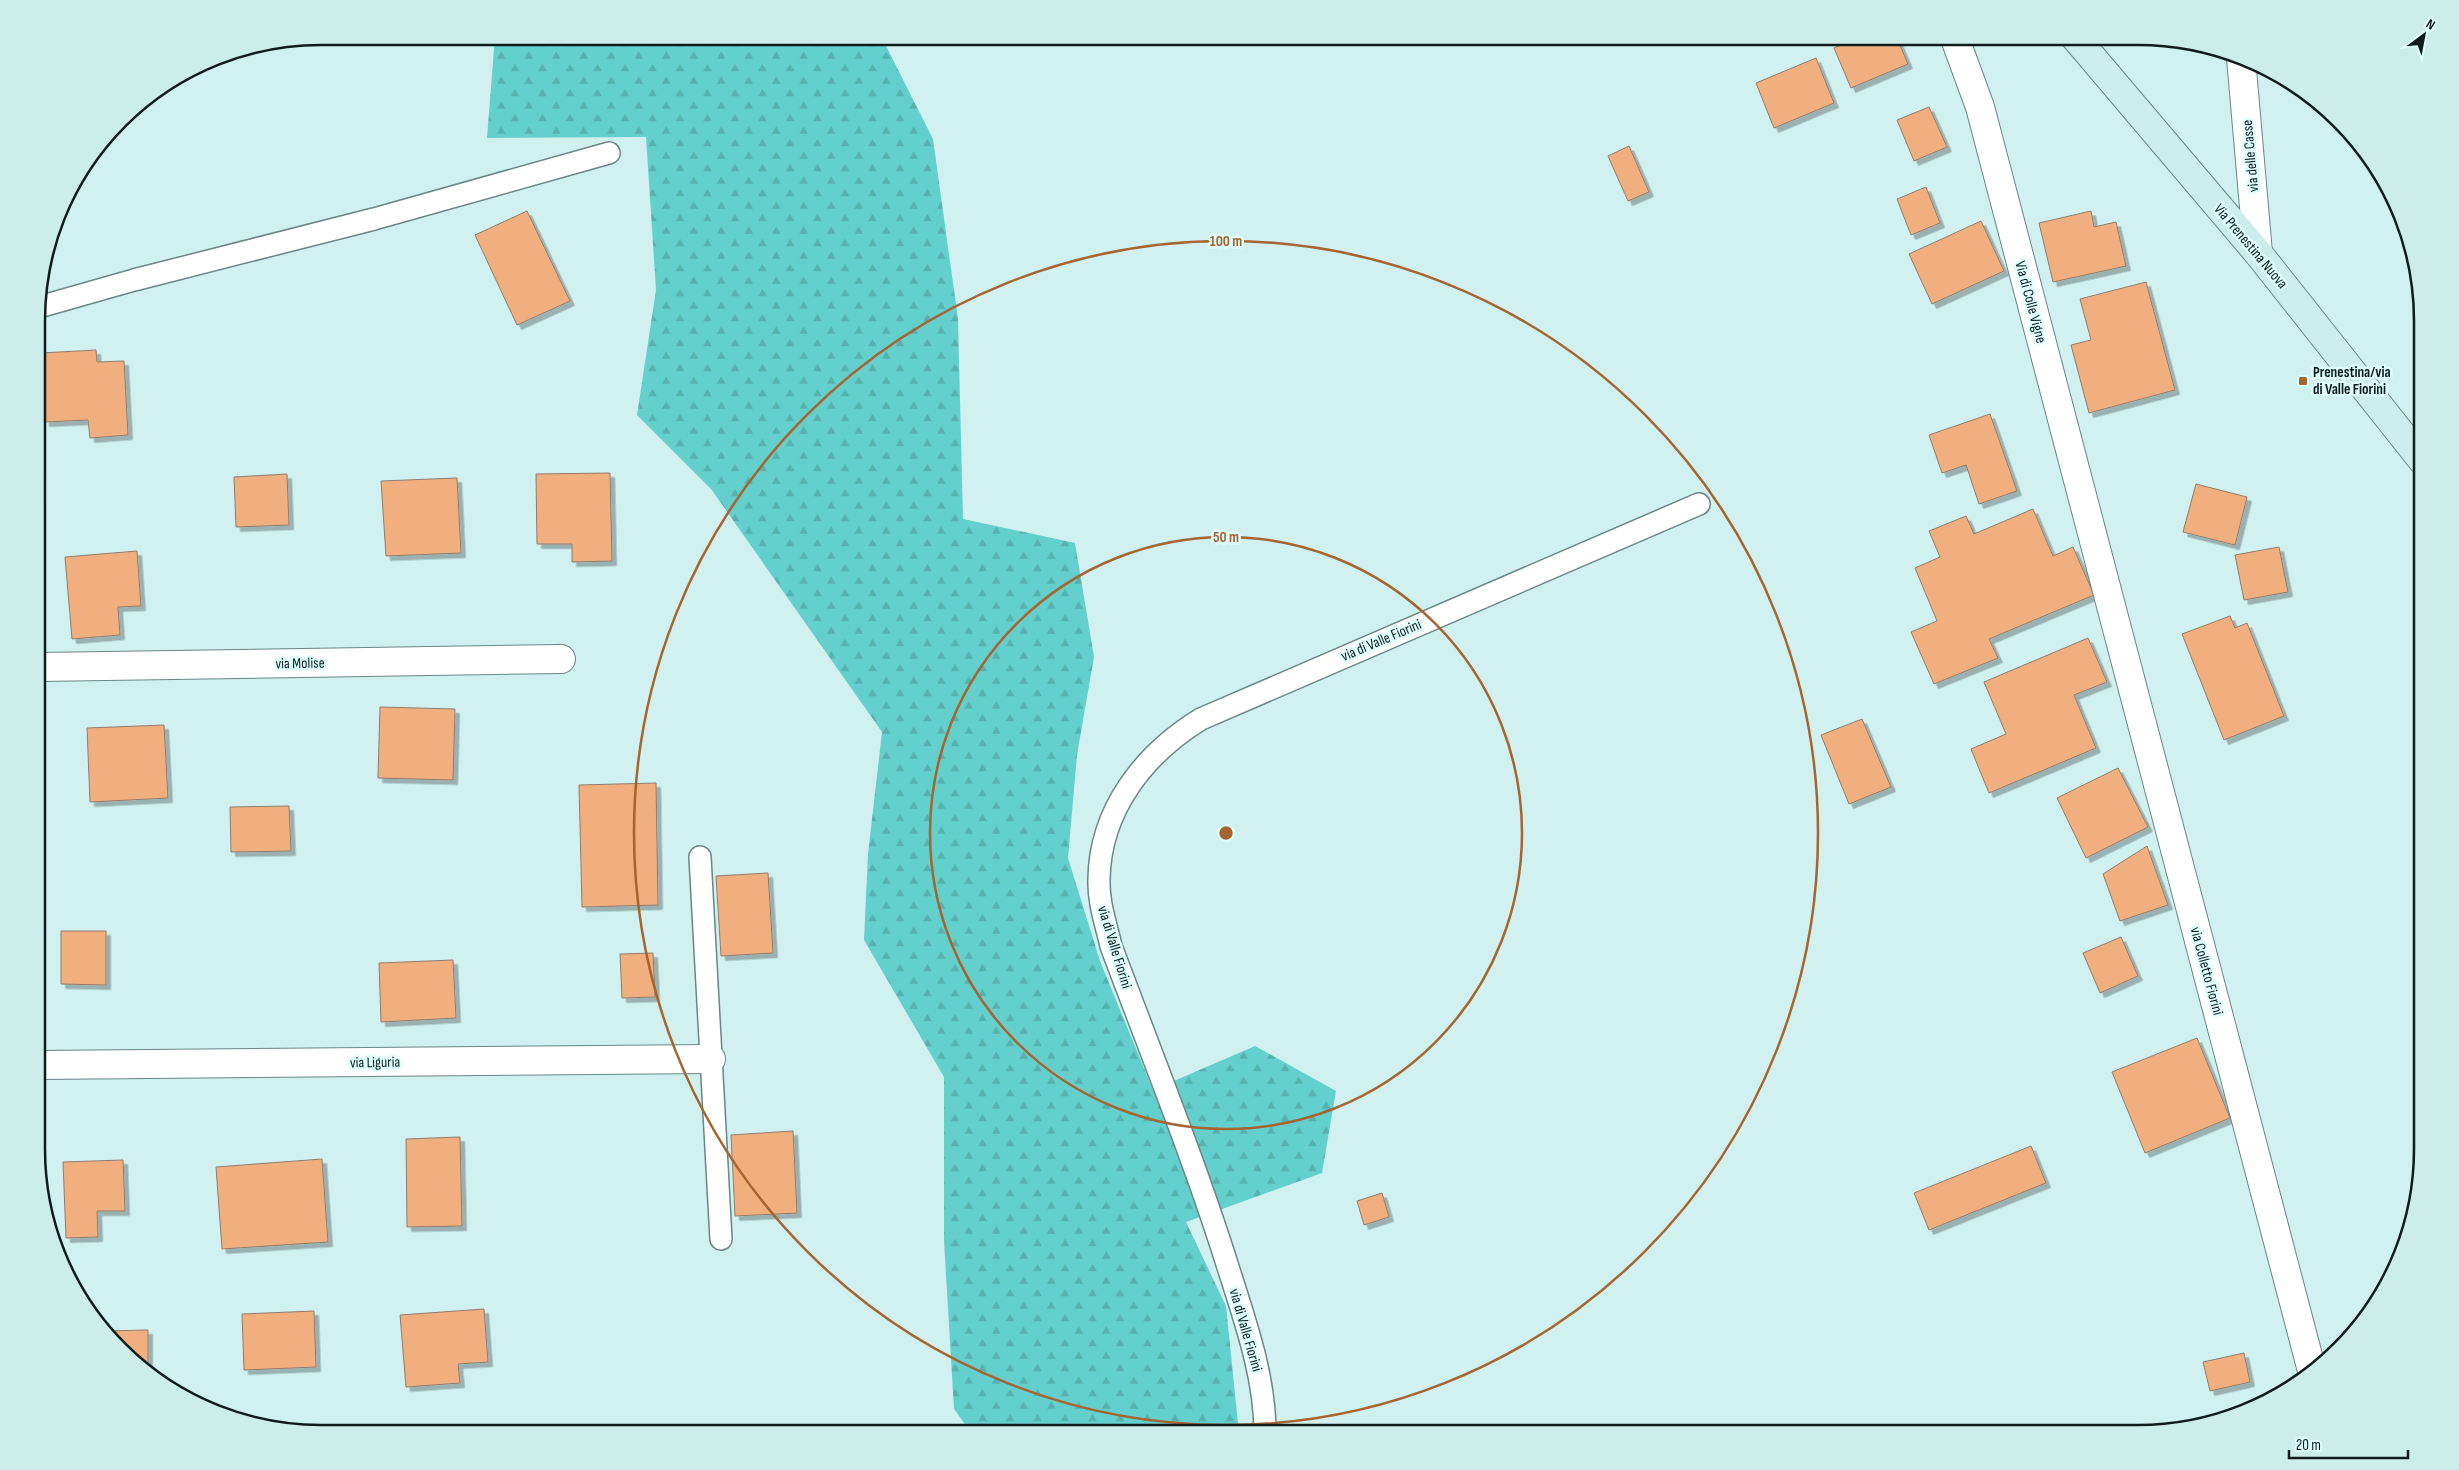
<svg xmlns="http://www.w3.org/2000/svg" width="2459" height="1470" font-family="'Sofia Sans Condensed',sans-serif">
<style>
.forest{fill:url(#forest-firs)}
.building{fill:#f1af7f;stroke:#917b6c;filter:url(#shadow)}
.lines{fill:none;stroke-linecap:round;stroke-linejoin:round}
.service-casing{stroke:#688785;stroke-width:24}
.minor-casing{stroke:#688785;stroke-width:30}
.secondary-casing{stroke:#688785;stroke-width:30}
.service{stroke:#fff;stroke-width:21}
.minor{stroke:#fff;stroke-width:28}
.secondary{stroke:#ccedec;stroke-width:28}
.ring{fill:none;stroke:#a66430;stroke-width:2.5}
.poi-dot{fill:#a66430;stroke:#ddfffd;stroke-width:2}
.labels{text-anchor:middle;stroke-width:5;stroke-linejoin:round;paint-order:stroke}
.street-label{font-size:15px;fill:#101c1c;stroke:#ddfffd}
.poi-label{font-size:15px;font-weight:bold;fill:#101c1c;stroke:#ddfffd;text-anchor:start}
.rim{fill:none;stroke:#101c1c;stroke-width:2.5}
.centre{fill:#a66430;stroke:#ddfffd;stroke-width:2.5}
.ring-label{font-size:15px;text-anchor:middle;font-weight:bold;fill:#a66430;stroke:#ddfffd;stroke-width:5;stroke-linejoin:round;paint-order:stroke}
</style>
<defs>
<pattern id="forest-firs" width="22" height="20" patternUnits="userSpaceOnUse" patternTransform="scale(1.25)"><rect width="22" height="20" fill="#64d0cd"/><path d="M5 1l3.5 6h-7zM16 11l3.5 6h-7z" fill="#56b2af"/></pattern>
<filter id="shadow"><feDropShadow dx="4.5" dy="4.5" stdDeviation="0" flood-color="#0004"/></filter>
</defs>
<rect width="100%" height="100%" fill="#d0f1f0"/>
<!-- forest -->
<path class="forest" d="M 495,36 L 881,36 L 933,139 L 958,319 L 963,519 L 1075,543 L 1094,657 L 1077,755 L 1068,858 L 1100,961 L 1153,1090 L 1255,1046 L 1336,1091 L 1322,1173 L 1186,1222 L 1226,1306 L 1239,1433 L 972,1434 L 954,1409 L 944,1241 L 944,1077 L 864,940 L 868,854 L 882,732 L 711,489 L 637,415 L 656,290 L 646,137 L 487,138 Z"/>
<!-- building -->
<path class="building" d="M 1861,36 L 1896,36 L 1908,64 L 1851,88 L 1834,48 Z
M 1816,58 L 1834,103 L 1774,128 L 1756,83 Z
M 1929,107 L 1947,147 L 1914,161 L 1897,120 Z
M 1629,146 L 1649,192 L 1628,201 L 1608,156 Z
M 1926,187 L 1940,223 L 1911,235 L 1897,199 Z
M 527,211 L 570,301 L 517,325 L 475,235 Z
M 2091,211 L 2094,227 L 2116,222 L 2126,266 L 2053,282 L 2039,223 Z
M 1981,221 L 2004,271 L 1932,304 L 1909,254 Z
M 2146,282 L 2175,390 L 2089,413 L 2071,345 L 2091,340 L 2080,299 Z
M 96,350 L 97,362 L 124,361 L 128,435 L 90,438 L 88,420 L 45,422 L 41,353 Z
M 1990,414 L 2017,491 L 1979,504 L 1966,465 L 1942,473 L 1929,435 Z
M 610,473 L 612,561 L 572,562 L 572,544 L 537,544 L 536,474 Z
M 287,474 L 289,525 L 236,527 L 234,477 Z
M 457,478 L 461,553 L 386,556 L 381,481 Z
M 2196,484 L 2247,497 L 2235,545 L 2183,532 Z
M 2033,509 L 2053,556 L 2073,547 L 2094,595 L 1989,639 L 1998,658 L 1934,684 L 1911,632 L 1937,621 L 1915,568 L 1940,557 L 1929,531 L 1966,516 L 1974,534 Z
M 2279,547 L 2288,592 L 2244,600 L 2235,555 Z
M 137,551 L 141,606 L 118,607 L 120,635 L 72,639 L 65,557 Z
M 2230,616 L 2235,628 L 2247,623 L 2284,716 L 2224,740 L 2182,634 Z
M 2088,638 L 2107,682 L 2074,695 L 2096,748 L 1989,793 L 1971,749 L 2006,734 L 1984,682 Z
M 380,707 L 455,709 L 453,780 L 378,778 Z
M 1862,719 L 1891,787 L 1849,804 L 1821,735 Z
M 164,725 L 168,798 L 90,802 L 87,728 Z
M 2118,768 L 2148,827 L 2086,858 L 2057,798 Z
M 656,783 L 658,905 L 582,907 L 579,785 Z
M 289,806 L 291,851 L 231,852 L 230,807 Z
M 2147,846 L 2168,905 L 2120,921 L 2103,874 Z
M 768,873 L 773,953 L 721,956 L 716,876 Z
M 61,931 L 106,931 L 106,985 L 61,984 Z
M 2121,937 L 2138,976 L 2100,993 L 2083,953 Z
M 653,953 L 655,997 L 622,998 L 620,954 Z
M 453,960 L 456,1018 L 381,1022 L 379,963 Z
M 2197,1038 L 2230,1118 L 2145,1153 L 2112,1072 Z
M 793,1131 L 797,1213 L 735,1216 L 731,1135 Z
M 460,1137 L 462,1226 L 407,1227 L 406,1139 Z
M 2031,1146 L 2046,1183 L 1929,1230 L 1914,1193 Z
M 322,1159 L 328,1242 L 222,1249 L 216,1167 Z
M 123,1160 L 125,1211 L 97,1211 L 98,1237 L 66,1238 L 63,1162 Z
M 1382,1193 L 1389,1217 L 1364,1225 L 1357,1201 Z
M 484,1309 L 488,1362 L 458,1364 L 460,1383 L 406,1387 L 400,1315 Z
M 314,1311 L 316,1367 L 244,1370 L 242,1314 Z
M 94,1319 L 104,1319 L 105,1331 L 148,1330 L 148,1372 L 120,1351 Z
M 2244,1353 L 2250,1382 L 2210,1391 L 2203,1362 Z"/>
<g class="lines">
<!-- service casing -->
<g class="service-casing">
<path id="service" d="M 39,307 L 134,280 L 374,219 L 609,153
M 700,857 L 721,1239
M 1265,1433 C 1265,1376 1245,1321 1228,1267 C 1194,1159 1151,1053 1111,946 C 1106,924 1098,902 1099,879 C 1100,810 1144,754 1201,719 L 1699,504"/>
</g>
<!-- minor casing -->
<g class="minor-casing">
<path id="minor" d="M 1954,36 L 1980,107 L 2312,1371
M 2241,58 L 2258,253
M 39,667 L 561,659
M 39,1065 L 711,1059"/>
</g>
<!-- secondary casing -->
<g class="secondary-casing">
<path id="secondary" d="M 2074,36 L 2258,253 L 2422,460"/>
</g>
<!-- service -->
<use href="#service" class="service"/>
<!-- minor -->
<use href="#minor" class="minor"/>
<!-- secondary -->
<use href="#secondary" class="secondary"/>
</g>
<!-- distance rings -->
<g class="ring">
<circle cx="1226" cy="833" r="296"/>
<circle cx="1226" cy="833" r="592"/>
</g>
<!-- markers -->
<rect class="poi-dot" x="2298" y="376" width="10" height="10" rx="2.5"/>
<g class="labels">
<!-- street labels -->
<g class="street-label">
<text transform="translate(2250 156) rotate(-95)" y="5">via delle Casse</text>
<text transform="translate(2251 246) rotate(50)" y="5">Via Prenestina Nuova</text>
<text transform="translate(2031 302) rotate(75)" y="5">Via di Colle Vigne</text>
<text transform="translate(1381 640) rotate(-23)" y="5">via di Valle Fiorini</text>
<text transform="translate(300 663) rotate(-1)" y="5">via Molise</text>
<text transform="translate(1115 947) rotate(73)" y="5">via di Valle Fiorini</text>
<text transform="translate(2207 971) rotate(75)" y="5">via Colletto Fiorini</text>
<text transform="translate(375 1062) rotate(-1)" y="5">via Liguria</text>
<text transform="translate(1246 1330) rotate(74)" y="5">via di Valle Fiorini</text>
</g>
<!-- poi labels -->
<g class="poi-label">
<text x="2313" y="377">Prenestina/via<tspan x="2313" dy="17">di Valle Fiorini</tspan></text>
</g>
</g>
<!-- crop -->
<path d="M0 0H2459V1470H0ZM321 45H2138A276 276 0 0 1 2414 321V1149A276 276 0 0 1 2138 1425H321A276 276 0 0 1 45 1149V321A276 276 0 0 1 321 45Z" fill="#cdedeb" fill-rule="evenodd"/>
<path class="rim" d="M321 45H2138A276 276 0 0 1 2414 321V1149A276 276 0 0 1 2138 1425H321A276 276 0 0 1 45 1149V321A276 276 0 0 1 321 45Z"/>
<circle cx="1226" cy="833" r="8" class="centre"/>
<g class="ring-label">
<text x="1226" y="246">100 m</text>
<text x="1226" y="542">50 m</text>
</g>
<!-- north arrow -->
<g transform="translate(2424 35) rotate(32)" stroke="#ddfffd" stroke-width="4" paint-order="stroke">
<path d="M0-4L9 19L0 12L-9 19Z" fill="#101c1c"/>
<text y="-8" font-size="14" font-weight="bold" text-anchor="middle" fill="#101c1c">N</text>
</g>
<!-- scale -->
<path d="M2289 1450v8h119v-8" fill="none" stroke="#101c1c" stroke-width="2.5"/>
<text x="2296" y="1450" font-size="15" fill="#101c1c" stroke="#ddfffd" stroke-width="4" paint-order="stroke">20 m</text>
</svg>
